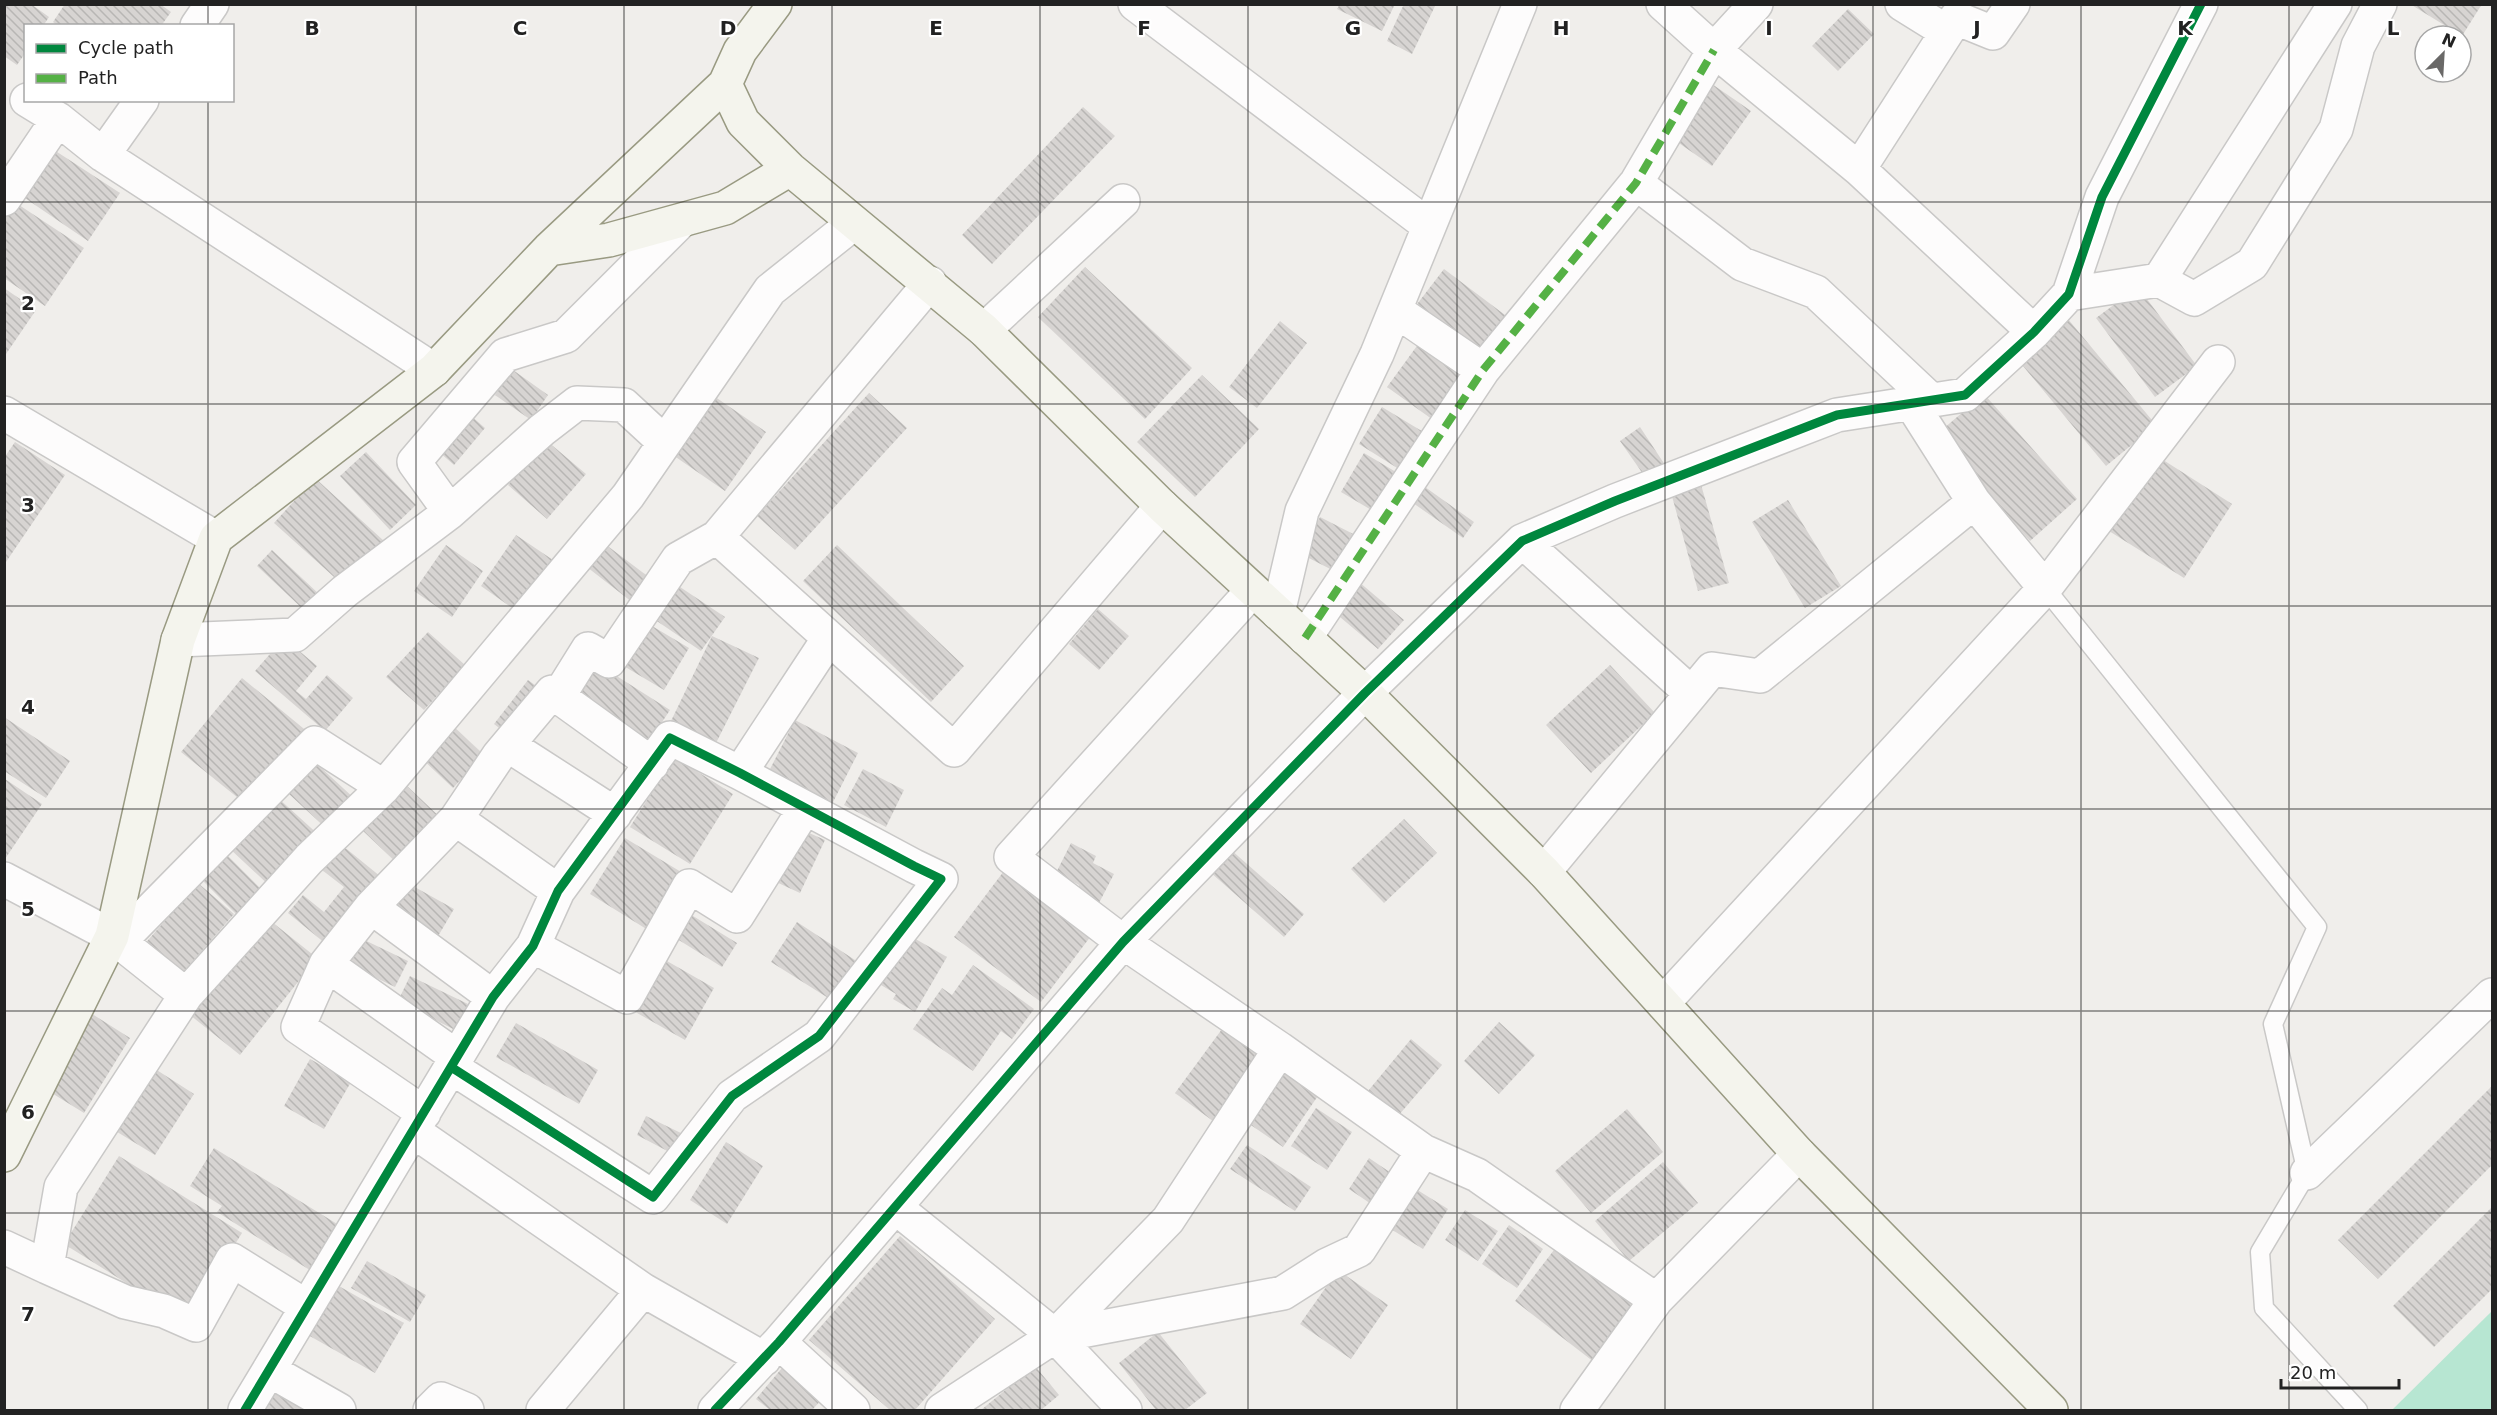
<svg xmlns="http://www.w3.org/2000/svg" width="2497" height="1415" font-family="'DejaVu Sans',sans-serif">
<style>
.pitch{fill:#b7e6d2}
.building{fill:url(#building-back-hatch)}
.lines{fill:none;stroke-linecap:round;stroke-linejoin:round}
.lane-casing{stroke:#c9c8c7;stroke-width:21}
.street-casing{stroke:#c9c8c7;stroke-width:36}
.secondary-casing{stroke:#999a82;stroke-width:36}
.lane{stroke:#fdfcfc;stroke-width:18}
.street{stroke:#fdfcfc;stroke-width:33}
.secondary{stroke:#f4f4ed;stroke-width:33}
.quiet{stroke:#55b145;stroke-width:8;stroke-dasharray:15 8;stroke-linecap:butt}
.cycleway-casing{stroke:#fff;stroke-width:13}
.cycleway{stroke:#00873e;stroke-width:9}
.grid{fill:none;stroke:#222;stroke-width:1.5;stroke-opacity:0.55}
.grid-label{font-size:20px;text-anchor:middle;font-weight:bold;fill:#222;stroke:#fff;stroke-width:4.5;stroke-linejoin:round;paint-order:stroke}
</style>
<defs>
<pattern id="building-back-hatch" width="6" height="6" patternUnits="userSpaceOnUse" patternTransform="scale(1.5)"><rect width="6" height="6" fill="#d7d4d2"/><path d="M-1 5l2 2M0 0l6 6M5-1l2 2" fill="none" stroke="#b8b6b4"/></pattern>
</defs>
<rect width="100%" height="100%" fill="#f0eeeb"/>
<!-- pitch -->
<path class="pitch" d="M 2492,1311 L 2492,1410 L 2392,1410 Z"/>
<!-- building -->
<path class="building" d="M 4,4 L 31,4 L 49,17 L 43,26 L 26,26 L 26,52 L 17,65 L 4,56 Z
M 65,4 L 160,4 L 171,12 L 161,26 L 58,26 L 53,22 Z
M 1340,4 L 1395,4 L 1382,31 L 1337,9 Z
M 1404,4 L 1436,4 L 1412,54 L 1387,41 Z
M 2410,4 L 2482,4 L 2462,36 Z
M 1848,9 L 1874,34 L 1838,71 L 1812,46 Z
M 1712,84 L 1751,111 L 1712,166 L 1673,139 Z
M 1083,107 L 1115,136 L 992,264 L 962,235 Z
M 51,148 L 120,193 L 88,241 L 19,194 Z
M 10,199 L 84,248 L 45,306 L 4,278 L 4,208 Z
M 1085,267 L 1192,368 L 1145,419 L 1038,317 Z
M 1444,269 L 1509,318 L 1476,361 L 1411,312 Z
M 2138,287 L 2197,366 L 2155,397 L 2096,318 Z
M 4,288 L 36,310 L 4,357 Z
M 2068,319 L 2156,425 L 2106,466 L 2018,360 Z
M 1280,321 L 1307,343 L 1257,408 L 1229,387 Z
M 1422,339 L 1471,374 L 1436,422 L 1387,387 Z
M 513,370 L 548,395 L 531,420 L 495,395 Z
M 1202,375 L 1259,429 L 1195,497 L 1137,442 Z
M 708,392 L 766,432 L 725,491 L 667,451 Z
M 869,393 L 907,428 L 795,550 L 757,516 Z
M 1984,394 L 2077,499 L 2030,541 L 1936,435 Z
M 1382,407 L 1425,433 L 1402,471 L 1359,444 Z
M 469,414 L 485,428 L 454,465 L 438,451 Z
M 1640,427 L 1669,471 L 1650,484 L 1620,441 Z
M 547,441 L 586,474 L 547,519 L 508,485 Z
M 15,442 L 65,475 L 4,565 L 4,458 Z
M 366,452 L 416,505 L 390,530 L 340,476 Z
M 1364,453 L 1396,472 L 1373,511 L 1341,492 Z
M 2157,456 L 2232,504 L 2184,578 L 2109,531 Z
M 315,478 L 384,541 L 343,585 L 274,523 Z
M 1700,481 L 1729,583 L 1698,591 L 1670,489 Z
M 1425,487 L 1474,522 L 1463,538 L 1413,503 Z
M 1788,500 L 1841,586 L 1805,608 L 1752,522 Z
M 1320,517 L 1361,538 L 1342,575 L 1301,554 Z
M 516,535 L 553,560 L 518,612 L 481,586 Z
M 601,541 L 650,578 L 632,602 L 583,564 Z
M 446,545 L 483,571 L 452,617 L 414,591 Z
M 837,545 L 964,666 L 931,702 L 803,581 Z
M 272,550 L 320,595 L 305,611 L 257,566 Z
M 668,579 L 725,617 L 701,651 L 645,613 Z
M 1359,582 L 1404,620 L 1378,649 L 1334,612 Z
M 1098,609 L 1129,636 L 1099,670 L 1069,644 Z
M 647,623 L 689,648 L 664,690 L 622,665 Z
M 428,632 L 465,665 L 424,710 L 386,677 Z
M 712,636 L 759,658 L 715,745 L 670,723 Z
M 284,638 L 317,666 L 296,691 L 306,699 L 327,675 L 353,698 L 325,731 L 255,671 Z
M 590,659 L 670,710 L 647,745 L 568,695 Z
M 1610,665 L 1655,713 L 1591,773 L 1546,725 Z
M 242,678 L 309,733 L 248,806 L 181,752 Z
M 528,680 L 546,693 L 511,737 L 494,724 Z
M 4,717 L 70,761 L 46,798 L 4,771 Z
M 795,720 L 858,753 L 832,804 L 769,771 Z
M 450,723 L 484,755 L 453,788 L 419,756 Z
M 674,757 L 733,794 L 690,864 L 630,827 Z
M 317,764 L 356,800 L 328,830 L 289,794 Z
M 863,769 L 904,790 L 886,827 L 844,805 Z
M 5,779 L 42,804 L 5,859 Z
M 405,784 L 443,820 L 400,866 L 362,830 Z
M 277,797 L 321,837 L 273,889 L 229,848 Z
M 1404,819 L 1437,853 L 1384,903 L 1351,869 Z
M 798,828 L 825,840 L 800,893 L 774,881 Z
M 625,838 L 691,878 L 656,935 L 590,894 Z
M 1071,843 L 1096,856 L 1093,863 L 1114,874 L 1099,903 L 1077,891 L 1079,885 L 1056,873 Z
M 343,846 L 386,881 L 331,948 L 288,913 L 303,895 L 324,912 L 344,887 L 322,870 Z
M 1230,849 L 1304,914 L 1284,937 L 1210,872 Z
M 225,853 L 265,893 L 240,918 L 199,877 Z
M 1007,867 L 1094,932 L 1041,1002 L 954,937 Z
M 404,881 L 454,909 L 437,938 L 388,910 Z
M 198,883 L 234,914 L 178,978 L 142,947 Z
M 680,908 L 737,943 L 722,967 L 666,932 Z
M 267,918 L 317,958 L 240,1055 L 190,1015 Z
M 797,922 L 858,962 L 833,1001 L 771,962 Z
M 905,933 L 947,957 L 915,1012 L 893,999 L 896,994 L 876,982 Z
M 352,934 L 408,961 L 395,987 L 339,960 Z
M 660,957 L 714,988 L 685,1040 L 630,1009 Z
M 973,965 L 1034,1009 L 1012,1039 L 1001,1031 L 973,1071 L 913,1029 L 942,988 L 952,995 Z
M 410,976 L 468,1004 L 455,1030 L 398,1001 Z
M 89,1012 L 130,1038 L 84,1113 L 42,1087 Z
M 1499,1022 L 1535,1055 L 1499,1094 L 1464,1061 Z
M 516,1023 L 598,1070 L 579,1104 L 496,1057 Z
M 1225,1025 L 1266,1056 L 1217,1124 L 1175,1093 Z
M 1411,1039 L 1442,1065 L 1398,1116 L 1368,1091 Z
M 310,1059 L 351,1082 L 324,1129 L 284,1106 Z
M 1282,1063 L 1322,1090 L 1283,1147 L 1242,1119 Z
M 149,1065 L 194,1094 L 155,1155 L 109,1127 Z
M 2492,1086 L 2492,1165 L 2378,1279 L 2338,1240 Z
M 1316,1108 L 1352,1132 L 1327,1170 L 1291,1146 Z
M 1627,1109 L 1663,1152 L 1591,1213 L 1555,1171 Z
M 646,1116 L 685,1135 L 675,1155 L 637,1135 Z
M 726,1142 L 763,1166 L 727,1224 L 690,1200 Z
M 1247,1145 L 1311,1187 L 1295,1211 L 1230,1169 Z
M 214,1148 L 342,1227 L 313,1272 L 217,1212 L 222,1206 L 190,1186 Z
M 119,1156 L 242,1233 L 187,1321 L 64,1244 Z
M 1369,1158 L 1397,1177 L 1377,1208 L 1349,1189 Z
M 1663,1162 L 1698,1203 L 1629,1261 L 1595,1221 Z
M 1411,1186 L 1448,1209 L 1423,1249 L 1386,1226 Z
M 2492,1207 L 2492,1289 L 2434,1347 L 2393,1306 Z
M 1465,1210 L 1498,1231 L 1478,1261 L 1445,1240 Z
M 1509,1225 L 1543,1249 L 1517,1288 L 1482,1264 Z
M 900,1236 L 995,1319 L 915,1410 L 890,1410 L 809,1340 Z
M 1557,1246 L 1636,1307 L 1594,1362 L 1515,1301 Z
M 367,1261 L 426,1295 L 410,1322 L 351,1288 Z
M 1338,1270 L 1388,1305 L 1351,1359 L 1300,1324 Z
M 337,1285 L 404,1323 L 375,1373 L 308,1335 Z
M 1158,1332 L 1207,1393 L 1185,1410 L 1156,1410 L 1119,1363 Z
M 787,1362 L 826,1395 L 812,1410 L 770,1410 L 756,1399 Z
M 1035,1366 L 1059,1395 L 1041,1410 L 981,1410 Z
M 277,1388 L 315,1410 L 263,1410 Z"/>
<g class="lines">
<!-- lane casing -->
<g class="lane-casing">
<path id="lane" d="M 2045,588 L 2317,927 L 2273,1024 L 2307,1173 L 2260,1252 L 2264,1308 L 2358,1410"/>
</g>
<!-- street casing -->
<g class="street-casing">
<path id="street" d="M 1135,4 L 1429,226
M 1663,4 L 1714,50 L 1859,169 L 2034,332
M 1902,4 L 1947,32
M 197,26 L 212,4
M 27,100 L 58,119 L 103,155 L 434,370
M 103,155 L 142,100
M 1859,169 L 1956,18 L 1993,33 L 2013,4
M 1636,183 L 1742,264 L 1816,292 L 1931,400
M 4,199 L 58,119
M 2159,280 L 2335,4
M 930,283 L 717,537 L 954,750 L 1162,506
M 2069,294 L 2159,280 L 2194,299 L 2252,264 L 2336,129 L 2358,46 L 2380,4
M 1395,310 L 1483,370
M 984,330 L 1123,201
M 1911,403 L 1974,502 L 2045,588
M 4,413 L 216,538
M 450,512 L 542,430 L 577,403 L 624,405 L 664,442
M 1522,541 L 1691,693
M 1252,591 L 1011,857 L 1123,942 L 1280,1049
M 1278,613 L 1302,511 L 1377,354 L 1520,4
M 1305,638 L 1483,370 L 1636,183 L 1714,50 L 1756,4
M 178,640 L 295,635 L 345,591 L 450,512 L 414,462 L 505,355 L 566,336 L 681,221
M 558,697 L 588,649 L 609,661 L 678,559 L 717,537
M 508,745 L 615,814
M 740,773 L 829,638
M 456,819 L 558,891
M 1544,872 L 1712,669 L 1760,676 L 1974,502
M 4,879 L 112,936 L 186,995
M 371,907 L 493,997
M 119,942 L 315,743 L 384,787
M 533,946 L 627,997 L 689,886 L 737,916 L 805,808
M 326,964 L 457,1057
M 1663,1003 L 2045,588 L 2218,362
M 424,1113 L 298,1027 L 326,964 L 371,907 L 456,819 L 499,755 L 552,692 L 652,764
M 413,1131 L 643,1290 L 764,1359
M 2307,1173 L 2492,995
M 895,1207 L 1055,1336 L 1125,1410
M 4,1247 L 47,1267 L 61,1187 L 186,995 L 309,859 L 384,787 L 628,496 L 770,290 L 854,223
M 47,1267 L 125,1302 L 164,1311 L 196,1325 L 232,1260 L 307,1307
M 1055,1336 L 1283,1293 L 1327,1265 L 1359,1250 L 1423,1151
M 779,1342 L 853,1410
M 269,1370 L 339,1410
M 245,1410 L 493,997 L 533,946 L 558,891 L 670,738 L 740,773 L 914,866 L 941,879 L 819,1036 L 732,1096 L 653,1197 L 451,1067
M 430,1410 L 441,1399 L 467,1410
M 543,1410 L 643,1290
M 715,1410 L 779,1342 L 1123,942 L 1365,693 L 1522,541 L 1615,501 L 1837,415 L 1965,395 L 2034,332 L 2069,294 L 2102,197 L 2201,4
M 942,1410 L 1055,1336 L 1168,1220 L 1280,1049 L 1423,1151 L 1477,1175 L 1656,1300
M 1577,1410 L 1656,1300 L 1799,1154"/>
</g>
<!-- secondary casing -->
<g class="secondary-casing">
<path id="secondary" d="M 725,84 L 743,122 L 790,169 L 984,330 L 1162,506 L 1365,693 L 1544,872 L 1799,1154 L 2051,1410
M 549,249 L 609,240 L 725,208 L 790,169
M 4,1155 L 112,936 L 178,640 L 216,538 L 434,370 L 549,249 L 725,84 L 740,51 L 775,4"/>
</g>
<!-- lane -->
<use href="#lane" class="lane"/>
<!-- street -->
<use href="#street" class="street"/>
<!-- secondary -->
<use href="#secondary" class="secondary"/>
<!-- quiet -->
<path class="quiet" d="M 1305,638 L 1483,370 L 1636,183 L 1714,50"/>
<!-- cycleway casing -->
<g class="cycleway-casing">
<path id="cycleway" d="M 245,1410 L 493,997 L 533,946 L 558,891 L 670,738 L 740,773 L 914,866 L 941,879 L 819,1036 L 732,1096 L 653,1197 L 451,1067
M 715,1410 L 779,1342 L 1123,942 L 1365,693 L 1522,541 L 1615,501 L 1837,415 L 1965,395 L 2034,332 L 2069,294 L 2102,197 L 2201,4"/>
</g>
<!-- cycleway -->
<use href="#cycleway" class="cycleway"/>
</g>
<!-- grid -->
<path class="grid" d="M 208,4 L 208,26M 416,4 L 416,1410M 624,4 L 624,1410M 832,4 L 832,1410M 1040,4 L 1040,1410M 1248,4 L 1248,1410M 1457,4 L 1457,1410M 1665,4 L 1665,1410M 1873,4 L 1873,1410M 2081,4 L 2081,1410M 2289,4 L 2289,1410M 208,100 L 208,1410M 4,202 L 2492,202M 4,404 L 2492,404M 4,606 L 2492,606M 4,809 L 2492,809M 4,1011 L 2492,1011M 4,1213 L 2492,1213"/>
<g class="grid-label">
<text x="312" y="35">B</text>
<text x="520" y="35">C</text>
<text x="728" y="35">D</text>
<text x="936" y="35">E</text>
<text x="1144" y="35">F</text>
<text x="1353" y="35">G</text>
<text x="1561" y="35">H</text>
<text x="1769" y="35">I</text>
<text x="1977" y="35">J</text>
<text x="2185" y="35">K</text>
<text x="2393" y="35">L</text>
<text x="28" y="310">2</text>
<text x="28" y="512">3</text>
<text x="28" y="714">4</text>
<text x="28" y="916">5</text>
<text x="28" y="1119">6</text>
<text x="28" y="1321">7</text>
</g>
<!-- border -->
<rect width="2497" height="1415" fill="none" stroke="#222222" stroke-width="12"/>
<!-- legend -->
<rect x="24" y="24" width="210" height="78" fill="#ffffff" stroke="#a7a7a7" stroke-width="1.5"/>
<rect x="36" y="44" width="30" height="9" fill="#00873e" stroke="#a7a7a7" stroke-width="1.5"/>
<text x="78" y="54" font-size="18" fill="#222222">Cycle path</text>
<rect x="36" y="74" width="30" height="9" fill="#55b145" stroke="#a7a7a7" stroke-width="1.5"/>
<text x="78" y="84" font-size="18" fill="#222222">Path</text>
<!-- north arrow -->
<g transform="translate(2443 54) rotate(24)"><circle r="28" fill="#ffffff" stroke="#a7a7a7" stroke-width="1.5"/>
<path d="M0-4.5L10 22L0 15L-10 22Z" fill="#6a6968"/>
<text y="-9" font-size="16" font-weight="bold" text-anchor="middle" fill="#222222">N</text>
</g>
<!-- scale -->
<path d="M2281 1379v9h118v-9" fill="none" stroke="#222222" stroke-width="3"/>
<text x="2290" y="1379" font-size="18" fill="#222222" stroke="#ffffff" stroke-width="4.5" paint-order="stroke">20 m</text>
</svg>
